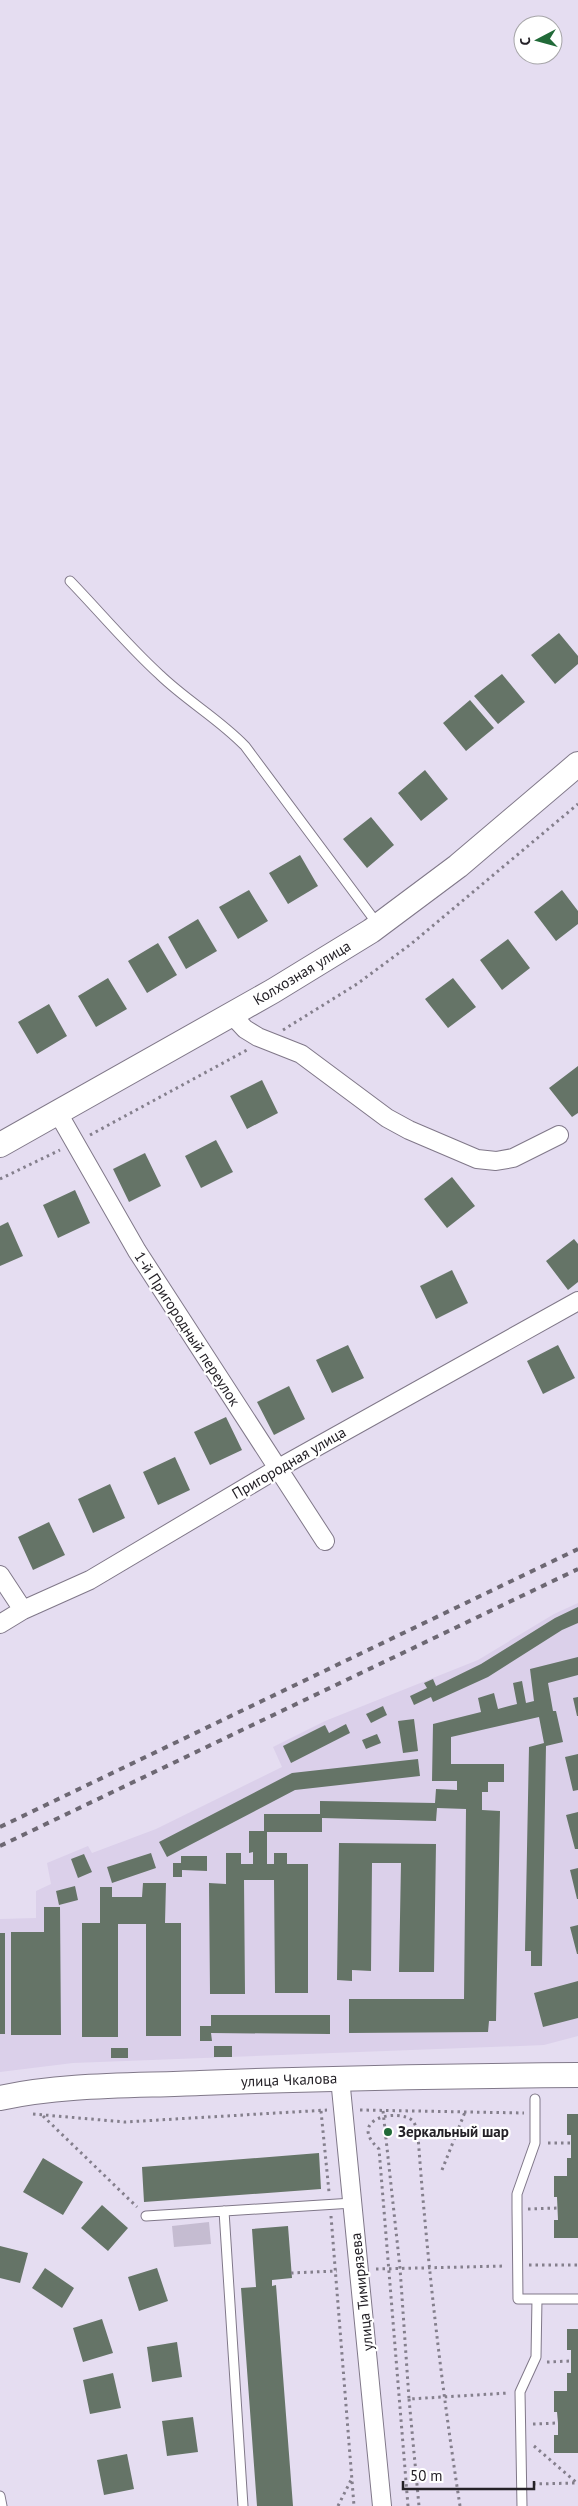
<svg xmlns="http://www.w3.org/2000/svg" width="578" height="2506" font-family="'PT Sans',sans-serif">
<style>
.built{fill:#dbd0ea}
.green{fill:#c5bcd1}
.building{fill:#657467}
.lines{fill:none;stroke-linecap:round;stroke-linejoin:round}
.lane-casing{stroke:#807889;stroke-width:11}
.street-casing{stroke:#807889;stroke-width:20}
.secondary-casing{stroke:#807889;stroke-width:26}
.path{stroke:#847f8c;stroke-width:3;stroke-dasharray:2.5 4;stroke-linecap:butt}
.lane{stroke:#fff;stroke-width:9}
.street{stroke:#fff;stroke-width:18}
.secondary{stroke:#fff;stroke-width:24}
.rail{stroke:#6d6873;stroke-width:4;stroke-dasharray:6 6;stroke-linecap:butt}
.poi-dot{fill:#216a38;stroke:#fff;stroke-width:2}
.labels{text-anchor:middle;stroke-width:4.5;stroke-linejoin:round;paint-order:stroke}
.street-label{font-size:15px;fill:#242127;stroke:#fff}
.poi-label{font-size:15px;font-weight:bold;fill:#242127;stroke:#fff;text-anchor:start}
</style>
<rect width="100%" height="100%" fill="#e5ddf1"/>
<!-- built -->
<path class="built" d="M 578,1603 L 578,2036 L 544,2045 L 73,2063 L 0,2072 L 0,1919 L 36,1918 L 36,1891 L 51,1884 L 47,1863 L 88,1846 L 92,1853 L 156,1829 L 282,1767 L 273,1747 L 325,1721 L 478,1660 L 554,1614 Z"/>
<!-- green -->
<path class="green" d="M 209,2222 L 211,2244 L 174,2247 L 172,2226 Z"/>
<!-- building -->
<path class="building" d="M 559,633 L 578,656 L 578,664 L 555,684 L 531,655 Z
M 502,674 L 525,702 L 498,724 L 474,696 Z
M 470,700 L 494,728 L 466,751 L 443,723 Z
M 425,770 L 448,799 L 421,821 L 398,793 Z
M 371,817 L 394,845 L 367,868 L 343,839 Z
M 300,855 L 318,886 L 288,904 L 269,873 Z
M 249,890 L 268,921 L 238,939 L 219,907 Z
M 562,890 L 578,911 L 578,924 L 556,941 L 534,912 Z
M 198,919 L 217,951 L 186,969 L 168,937 Z
M 508,939 L 530,968 L 502,990 L 480,960 Z
M 158,943 L 177,975 L 147,993 L 128,961 Z
M 108,978 L 127,1009 L 96,1027 L 78,996 Z
M 453,978 L 476,1007 L 448,1028 L 425,999 Z
M 49,1004 L 67,1036 L 37,1054 L 18,1022 Z
M 578,1066 L 578,1113 L 572,1117 L 549,1088 Z
M 262,1080 L 278,1113 L 247,1129 L 230,1096 Z
M 216,1140 L 233,1172 L 201,1188 L 185,1156 Z
M 145,1153 L 161,1186 L 129,1202 L 113,1169 Z
M 452,1177 L 475,1206 L 447,1228 L 424,1199 Z
M 75,1190 L 90,1223 L 58,1238 L 43,1205 Z
M 8,1222 L 23,1256 L 0,1266 L 0,1226 Z
M 574,1239 L 578,1244 L 578,1282 L 568,1290 L 546,1261 Z
M 452,1270 L 468,1303 L 436,1319 L 420,1286 Z
M 348,1345 L 364,1378 L 332,1393 L 316,1360 Z
M 558,1345 L 575,1378 L 543,1394 L 527,1361 Z
M 289,1386 L 305,1419 L 274,1435 L 257,1402 Z
M 226,1417 L 242,1450 L 210,1465 L 194,1432 Z
M 175,1457 L 190,1490 L 158,1505 L 143,1472 Z
M 110,1484 L 125,1518 L 93,1533 L 78,1499 Z
M 49,1522 L 65,1555 L 33,1570 L 18,1537 Z
M 578,1607 L 578,1623 L 562,1630 L 488,1677 L 433,1702 L 431,1697 L 414,1705 L 410,1696 L 427,1688 L 424,1683 L 433,1679 L 436,1686 L 481,1664 L 555,1618 Z
M 578,1657 L 578,1675 L 548,1683 L 553,1711 L 556,1711 L 563,1742 L 546,1746 L 542,1966 L 531,1966 L 531,1951 L 525,1951 L 529,1747 L 544,1743 L 539,1717 L 451,1737 L 451,1764 L 504,1764 L 504,1782 L 488,1782 L 488,1792 L 482,1792 L 482,1810 L 500,1811 L 496,2021 L 489,2021 L 488,2032 L 349,2033 L 349,1999 L 464,1999 L 466,1809 L 437,1808 L 436,1821 L 322,1818 L 322,1832 L 267,1832 L 267,1864 L 274,1864 L 274,1853 L 287,1853 L 287,1864 L 308,1864 L 308,1993 L 275,1993 L 274,1880 L 244,1880 L 245,1994 L 210,1994 L 209,1883 L 226,1884 L 226,1853 L 241,1853 L 241,1864 L 253,1864 L 253,1852 L 249,1853 L 249,1831 L 264,1831 L 264,1814 L 320,1814 L 320,1801 L 435,1803 L 436,1789 L 457,1790 L 457,1781 L 432,1781 L 433,1724 L 481,1712 L 478,1698 L 494,1693 L 498,1709 L 517,1704 L 513,1683 L 522,1681 L 526,1703 L 534,1701 L 530,1669 Z
M 578,1697 L 578,1716 L 577,1716 L 573,1698 Z
M 383,1706 L 387,1715 L 371,1723 L 366,1714 Z
M 414,1719 L 418,1751 L 403,1753 L 398,1721 Z
M 346,1724 L 350,1733 L 291,1763 L 283,1746 L 325,1725 L 329,1733 Z
M 377,1734 L 381,1743 L 366,1749 L 362,1740 Z
M 578,1754 L 578,1790 L 573,1791 L 565,1757 Z
M 418,1759 L 420,1776 L 295,1790 L 167,1857 L 159,1842 L 292,1773 Z
M 578,1812 L 578,1849 L 575,1849 L 566,1815 Z
M 339,1843 L 436,1844 L 434,1972 L 399,1972 L 401,1863 L 372,1863 L 371,1971 L 352,1970 L 352,1981 L 337,1980 Z
M 151,1853 L 156,1868 L 112,1883 L 107,1867 Z
M 84,1854 L 92,1872 L 78,1878 L 71,1859 Z
M 181,1856 L 207,1856 L 207,1871 L 182,1870 L 182,1877 L 173,1877 L 173,1863 L 181,1863 Z
M 578,1868 L 578,1899 L 577,1899 L 570,1870 Z
M 143,1883 L 166,1883 L 165,1923 L 181,1923 L 181,2036 L 146,2036 L 146,1924 L 118,1924 L 118,2037 L 82,2037 L 82,1923 L 100,1923 L 100,1887 L 112,1887 L 112,1897 L 142,1897 Z
M 75,1886 L 78,1900 L 59,1905 L 56,1891 Z
M 44,1907 L 60,1907 L 61,2035 L 11,2035 L 11,1932 L 44,1932 Z
M 578,1925 L 578,1954 L 577,1954 L 570,1927 Z
M 0,1933 L 5,1933 L 5,2034 L 0,2034 Z
M 578,1981 L 578,2018 L 543,2027 L 534,1993 Z
M 211,2015 L 330,2015 L 330,2034 L 211,2033 L 212,2041 L 200,2041 L 200,2026 L 211,2026 Z
M 214,2046 L 232,2046 L 232,2057 L 214,2057 Z
M 111,2048 L 128,2048 L 128,2058 L 111,2058 Z
M 567,2114 L 578,2114 L 578,2238 L 554,2238 L 554,2220 L 558,2220 L 557,2197 L 554,2197 L 554,2176 L 567,2176 L 567,2158 L 571,2158 L 571,2135 L 567,2135 Z
M 319,2153 L 321,2189 L 144,2202 L 142,2167 Z
M 43,2158 L 83,2182 L 63,2215 L 23,2192 Z
M 102,2205 L 128,2228 L 108,2251 L 81,2228 Z
M 288,2226 L 292,2278 L 272,2280 L 272,2286 L 276,2285 L 293,2506 L 257,2506 L 241,2288 L 256,2287 L 252,2229 Z
M 0,2246 L 28,2253 L 20,2283 L 0,2278 Z
M 45,2268 L 74,2288 L 62,2308 L 32,2288 Z
M 157,2268 L 168,2301 L 139,2311 L 128,2277 Z
M 102,2319 L 113,2353 L 83,2362 L 73,2328 Z
M 567,2329 L 578,2329 L 578,2453 L 554,2453 L 554,2435 L 558,2435 L 558,2423 L 557,2412 L 554,2412 L 554,2391 L 567,2391 L 567,2373 L 571,2373 L 571,2350 L 567,2350 Z
M 177,2342 L 182,2377 L 152,2382 L 147,2347 Z
M 113,2373 L 121,2408 L 90,2414 L 83,2380 Z
M 193,2417 L 198,2452 L 167,2456 L 162,2421 Z
M 127,2454 L 134,2489 L 104,2495 L 97,2460 Z"/>
<g class="lines">
<!-- lane casing -->
<g class="lane-casing">
<path id="lane" d="M 70,581 C 100,612 128,646 160,675 C 187,701 219,719 245,746 L 379,926
M 535,2099 L 535,2143 L 517,2194 L 517,2209 L 518,2299 L 537,2299
M 224,2211 L 243,2506
M 146,2216 L 353,2203
M 0,2496 L 2,2506
M 522,2506 L 520,2392 L 536,2357 L 537,2299 L 578,2299"/>
</g>
<!-- street casing -->
<g class="street-casing">
<path id="street" d="M 232,1015 L 245,1029 L 258,1037 L 301,1054 L 387,1118 L 409,1130 L 477,1159 L 496,1161 L 513,1158 L 559,1135
M 58,1113 L 137,1251 L 325,1541
M 0,1575 L 23,1610
M 0,1624 L 23,1610 L 90,1580 L 277,1469 L 578,1301
M 340,2078 L 382,2506"/>
</g>
<!-- secondary casing -->
<g class="secondary-casing">
<path id="secondary" d="M 0,1145 L 273,991 L 371,931 L 458,866 L 578,764
M 0,2098 C 65,2084 134,2086 200,2083 C 326,2078 452,2076 578,2075"/>
</g>
<!-- path -->
<path class="path" d="M 283,1030 L 357,984 L 411,944 L 578,804
M 90,1135 L 247,1050
M 0,1179 L 60,1150
M 360,2110 L 524,2113
M 321,2111 L 329,2192
M 383,2111 L 400,2268 L 409,2399 L 509,2393
M 33,2114 L 125,2122 L 327,2110
M 43,2116 L 137,2207
M 548,2143 L 571,2143
M 442,2170 L 465,2112
M 528,2209 L 558,2208
M 331,2216 L 354,2506
M 529,2265 L 578,2265
M 376,2269 L 505,2266
M 291,2273 L 337,2271
M 547,2362 L 571,2361
M 409,2399 L 419,2506
M 533,2424 L 558,2423
M 534,2446 L 577,2483
M 533,2484 L 576,2483
M 338,2506 L 351,2480
M 408,2506 L 379,2149 C 345,2118 400,2108 413,2121 C 416,2125 417,2131 418,2136 C 427,2260 441,2383 460,2506"/>
<!-- lane -->
<use href="#lane" class="lane"/>
<!-- street -->
<use href="#street" class="street"/>
<!-- secondary -->
<use href="#secondary" class="secondary"/>
<!-- rail -->
<path class="rail" d="M 0,1827 L 578,1549
M 0,1846 L 578,1569"/>
</g>
<!-- markers -->
<circle class="poi-dot" cx="388" cy="2132" r="5"/>
<g class="labels">
<!-- street labels -->
<g class="street-label">
<text transform="translate(302 973) rotate(-31)" y="5">Колхозная улица</text>
<text transform="translate(187 1329) rotate(57)" y="5">1-й Пригородный переулок</text>
<text transform="translate(289 1463) rotate(-30)" y="5">Пригородная улица</text>
<text transform="translate(289 2080) rotate(-2)" y="5">улица Чкалова</text>
<text transform="translate(362 2292) rotate(-96)" y="5">улица Тимирязева</text>
</g>
<!-- poi labels -->
<g class="poi-label">
<text x="398" y="2137">Зеркальный шар</text>
</g>
</g>
<!-- north arrow -->
<g transform="translate(538 40) rotate(264)"><circle r="24" fill="#ffffff" stroke="#a7a6a9"/>
<path d="M0-4L9 19L0 12L-9 19Z" fill="#216a38"/>
<text y="-8" font-size="14" font-weight="bold" text-anchor="middle" fill="#242127">С</text>
</g>
<!-- scale -->
<path d="M403 2481v8h131v-8" fill="none" stroke="#242127" stroke-width="2.5"/>
<text x="410" y="2481" font-size="15" fill="#242127" stroke="#ffffff" stroke-width="4" paint-order="stroke">50 m</text>
</svg>
